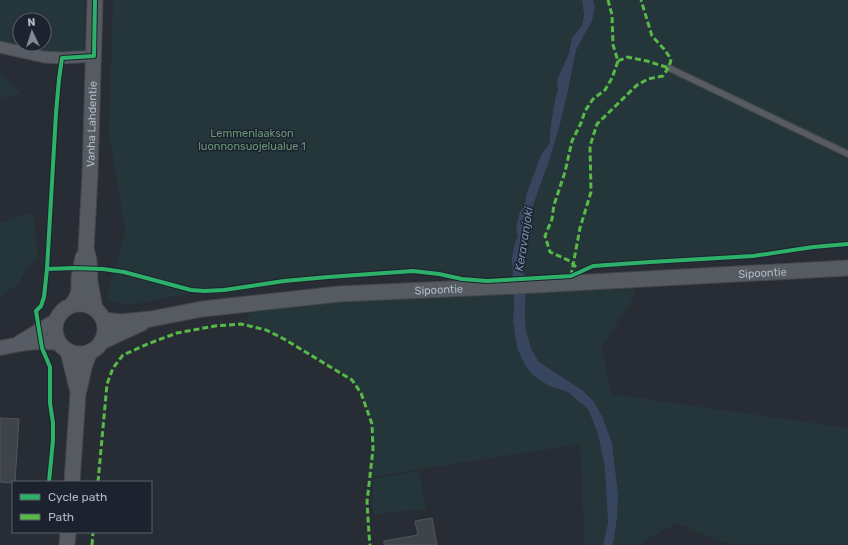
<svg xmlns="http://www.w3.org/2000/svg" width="848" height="545" font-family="Rubik,sans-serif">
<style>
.green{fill:#25363a;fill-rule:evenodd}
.water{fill:#37455f}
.building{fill:#3f434a;stroke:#50545d}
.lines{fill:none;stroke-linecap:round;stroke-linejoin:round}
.service-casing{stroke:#44474e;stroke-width:8}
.minor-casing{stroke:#44474e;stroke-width:13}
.tertiary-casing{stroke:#44474e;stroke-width:16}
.secondary-casing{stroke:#44474e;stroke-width:17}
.service{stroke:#575b63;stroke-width:5.5}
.minor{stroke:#575b63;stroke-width:11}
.tertiary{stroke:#575b63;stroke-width:14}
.secondary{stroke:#565a61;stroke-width:15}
.quiet{stroke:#58b947;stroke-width:3;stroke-dasharray:6 3;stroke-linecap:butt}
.cycleway-casing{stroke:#1c232f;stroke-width:6}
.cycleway{stroke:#2db169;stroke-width:4}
.labels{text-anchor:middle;stroke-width:3;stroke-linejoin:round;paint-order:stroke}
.street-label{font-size:11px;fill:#b1b8c6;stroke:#1c232f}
.park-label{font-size:11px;fill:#699676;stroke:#1c232f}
.water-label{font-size:12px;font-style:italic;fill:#7a8ead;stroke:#1c232f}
</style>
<rect width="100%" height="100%" fill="#282c35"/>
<!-- green -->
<path class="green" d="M 0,0 L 85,0 L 84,56 L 0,47 ZM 20,20 L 44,20 L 44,44 L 20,44 Z
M 113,0 L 582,0 L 584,15 L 582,25 L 572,38 L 569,53 L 557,80 L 558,90 L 556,95 L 551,123 L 550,133 L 550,139 L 549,144 L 541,155 L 526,195 L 526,200 L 519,215 L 516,228 L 518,236 L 514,246 L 512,258 L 513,276 L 481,278 L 414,268 L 313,275 L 244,283 L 130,305 L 106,299 L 125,233 L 125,229 L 109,135 Z
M 593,0 L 848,0 L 848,242 L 833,242 L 765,255 L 622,262 L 598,261 L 597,264 L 589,265 L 571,273 L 524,275 L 524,254 L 526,231 L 531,211 L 549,161 L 559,128 L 568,91 L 575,55 L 577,48 L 592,21 L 595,7 Z
M 0,72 L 21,94 L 0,98 Z
M 23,215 L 34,215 L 38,259 L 29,265 L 18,284 L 0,297 L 0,223 Z
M 634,287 L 635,295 L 602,347 L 611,394 L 848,428 L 848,545 L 805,544 L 731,545 L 677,523 L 643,541 L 643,545 L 613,545 L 617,518 L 618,495 L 612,443 L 602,416 L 594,402 L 582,390 L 539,362 L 532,350 L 526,332 L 525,319 L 525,303 L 526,292 Z
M 488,288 L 486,296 L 490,294 L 513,292 C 514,305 512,317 515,329 L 549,386 L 568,392 L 588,409 L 598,434 L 605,468 L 608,523 L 603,545 L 583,545 L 584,527 L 580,444 L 370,477 L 373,449 L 372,424 L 361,393 L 352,380 L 284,339 L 266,330 L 241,324 L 259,307 Z
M 419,471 L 426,509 L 373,514 L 373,479 Z"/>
<!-- water -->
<path class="water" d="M 582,0 L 593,0 L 595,7 L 592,21 L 577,48 L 575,55 L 568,91 L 559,128 L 549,161 L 531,211 L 525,233 L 524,254 L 524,275 L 526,292 L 525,303 L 525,319 L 526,332 L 532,350 L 539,362 L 582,390 L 594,402 L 602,416 L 612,443 L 618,495 L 617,518 L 613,545 L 603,545 L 608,523 L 605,468 L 598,434 L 588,409 L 568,392 L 549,386 L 533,375 L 525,365 L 517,348 L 513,320 L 514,306 L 512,258 L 514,246 L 518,236 L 516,228 L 519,215 L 526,200 L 526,195 L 541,155 L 549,144 L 550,139 L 550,133 L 551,123 L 556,95 L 558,90 L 557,80 L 569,53 L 572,38 L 582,25 L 584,15 Z"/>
<!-- building -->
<path class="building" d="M 0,418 L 19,419 L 15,482 L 13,482 L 13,483 L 0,482 Z
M 432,518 L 437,545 L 384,545 L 384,541 L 418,535 L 415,521 Z"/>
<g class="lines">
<!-- service casing -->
<g class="service-casing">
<path id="service" d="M 669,68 L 848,154"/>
</g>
<!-- minor casing -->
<g class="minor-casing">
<path id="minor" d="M 0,47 L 44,57 L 62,58 L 94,56"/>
</g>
<!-- tertiary casing -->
<g class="tertiary-casing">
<path id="tertiary" d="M 19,343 L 40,330 L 56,321
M 0,348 C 19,344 40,340 59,343"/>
</g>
<!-- secondary casing -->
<g class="secondary-casing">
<g id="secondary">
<circle cx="80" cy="329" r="25"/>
<path d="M 72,305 L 77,297 L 79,290 L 79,278 L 83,257"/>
<path id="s1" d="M 95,309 L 90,282 L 89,260 L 86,249 L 90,175 L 95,0"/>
<path id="s2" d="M 104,320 L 112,321 L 121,322 L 151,319 L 202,309 L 339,294 L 517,286 L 848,268"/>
<path d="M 101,342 L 142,323"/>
<path d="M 68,351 L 77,388"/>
<path d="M 72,482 L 78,393 C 83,379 82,364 91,351"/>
<path d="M 67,545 L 68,532"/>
</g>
</g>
<!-- service -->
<use href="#service" class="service"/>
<!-- minor -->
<use href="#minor" class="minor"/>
<!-- tertiary -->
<use href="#tertiary" class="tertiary"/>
<!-- secondary -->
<use href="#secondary" class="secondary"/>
<!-- quiet -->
<path class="quiet" d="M 618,61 L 627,57 L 647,61 L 669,68
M 576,267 L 570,261 L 550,252 L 545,236 L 552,219 L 554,205 L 565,172 L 572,141 L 581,123 L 585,111 L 593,99 L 605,90 L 612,78 L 618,61 L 613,45 L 612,15 L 608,0
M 571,276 L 580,228 L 591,192 L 590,146 L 597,124 L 637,85 L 648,79 L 663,76 C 667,70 670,66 671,59 L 664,49 L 652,36 L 641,0
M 98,482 L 107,384 L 113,368 L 123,355 L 150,343 L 177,333 L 215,326 L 241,324 L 266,330 L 284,339 L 352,380 L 361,393 L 372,424 L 373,449 L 367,502 L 369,534 L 370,545
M 92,545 L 93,532"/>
<!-- cycleway casing -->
<g class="cycleway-casing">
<path id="cycleway" d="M 47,269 L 75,268 L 103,269 L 124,272 L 191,290 L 204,291 L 224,290 L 284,281 L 328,277 L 413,271 L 439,274 L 462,279 L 487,281 L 571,276 L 593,266 L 650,262 L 753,256 L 813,247 L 848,244
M 49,482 L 53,440 L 53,423 L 50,403 L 50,367 L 42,348 L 36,311 L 41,306 L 44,297 L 47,269 L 56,113 L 59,79 L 62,58 L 94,56 L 95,0"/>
</g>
<!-- cycleway -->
<use href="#cycleway" class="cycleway"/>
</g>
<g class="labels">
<!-- street labels -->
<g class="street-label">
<text dy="4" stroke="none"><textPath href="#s1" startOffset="186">Vanha Lahdentie</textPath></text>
<text dy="4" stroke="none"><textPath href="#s2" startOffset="661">Sipoontie</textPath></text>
<text dy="4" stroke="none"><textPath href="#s2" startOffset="337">Sipoontie</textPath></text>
</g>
<!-- park labels -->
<g class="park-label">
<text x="252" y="137">Lemmenlaakson<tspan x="252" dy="13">luonnonsuojelualue 1</tspan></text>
</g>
<!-- water labels -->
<g class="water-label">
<text transform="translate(524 239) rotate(-81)" y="4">Keravanjoki</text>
</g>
</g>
<!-- legend -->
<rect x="12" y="481" width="140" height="52" fill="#1c232f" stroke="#585f6b"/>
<rect x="20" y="494" width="20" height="6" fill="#2db169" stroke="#585f6b"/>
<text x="48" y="501" font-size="12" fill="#b1b8c6">Cycle path</text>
<rect x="20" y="514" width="20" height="6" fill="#58b947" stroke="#585f6b"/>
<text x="48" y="521" font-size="12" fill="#b1b8c6">Path</text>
<!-- north arrow -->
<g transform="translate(32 32) rotate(356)"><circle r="19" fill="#1c232f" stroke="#585f6b"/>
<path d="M0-3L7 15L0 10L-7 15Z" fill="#818793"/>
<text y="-6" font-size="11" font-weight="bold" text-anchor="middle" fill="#b1b8c6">N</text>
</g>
</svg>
